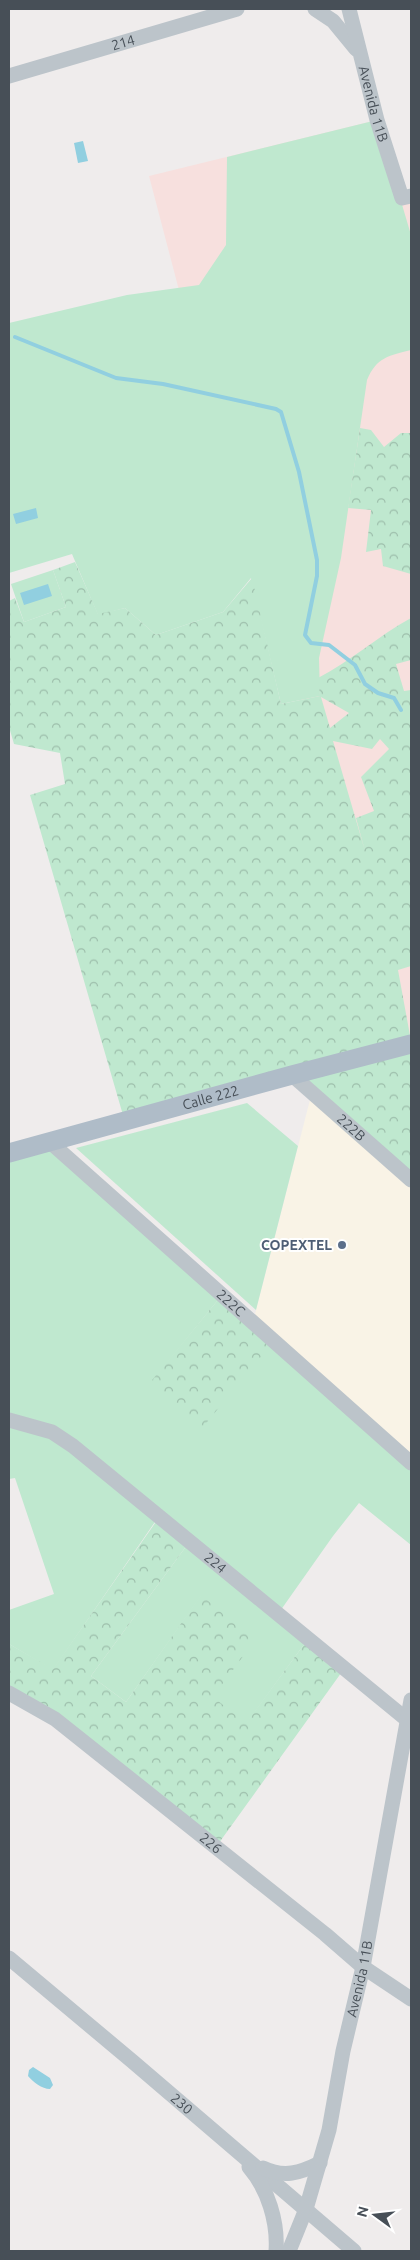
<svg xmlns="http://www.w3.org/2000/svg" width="420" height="2260" font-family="Ubuntu,sans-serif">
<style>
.commercial{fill:#f9f3e6}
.medical{fill:#f7e0de}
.green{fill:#bfe8cf}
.forest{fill:url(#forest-crowns);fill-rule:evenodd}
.water{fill:#91cfe0}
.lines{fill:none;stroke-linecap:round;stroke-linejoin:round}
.stream{stroke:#91cfe0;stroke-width:4}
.minor{stroke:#bcc4ca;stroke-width:15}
.major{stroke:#afbcc8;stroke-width:19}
.service-dot{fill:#5c6f8a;stroke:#fff;stroke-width:2}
.labels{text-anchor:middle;stroke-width:4;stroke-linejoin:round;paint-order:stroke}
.street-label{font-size:14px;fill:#474f57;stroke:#fff}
.service-label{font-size:14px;font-weight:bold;fill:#4e5e75;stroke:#fff;text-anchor:end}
</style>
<defs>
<pattern id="forest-crowns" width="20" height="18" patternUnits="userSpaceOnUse" patternTransform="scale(1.25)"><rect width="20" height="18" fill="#bfe8cf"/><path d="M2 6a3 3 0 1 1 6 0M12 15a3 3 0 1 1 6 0" fill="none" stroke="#9dbeab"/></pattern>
</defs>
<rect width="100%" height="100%" fill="#efecec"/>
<!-- commercial -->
<path class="commercial" d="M 312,1092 L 411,1180 L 411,1463 L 253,1322 Z"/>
<!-- medical -->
<path class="medical" d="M 377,120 L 402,198 L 411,195 L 411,1044 L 236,507 L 149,176 Z"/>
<!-- green -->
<path class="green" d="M 377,120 L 411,235 L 411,350 C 388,356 377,357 367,380 L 341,558 L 319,658 L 320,696 L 281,704 L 251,578 L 223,612 L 156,635 L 125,608 L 98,615 L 72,554 L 9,573 L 9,323 L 127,295 L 199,285 L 226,245 L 227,157 Z
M 53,570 L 66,607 L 24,622 L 11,584 Z
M 247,1103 L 298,1146 L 256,1310 L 76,1148 Z
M 50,1142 L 222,1295 L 149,1385 L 274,1341 L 411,1463 L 411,1545 L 359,1503 L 333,1536 L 278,1614 L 308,1639 L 246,1724 L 213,1698 L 201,1596 L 126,1702 L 91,1676 L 190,1541 L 159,1516 L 53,1670 L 9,1644 L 9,1610 L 54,1594 L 15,1478 L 9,1479 L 9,1153 Z"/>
<!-- forest -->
<path class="forest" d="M 360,428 L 371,430 L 384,447 L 401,433 L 411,433 L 411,574 L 383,566 L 381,549 L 366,552 L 371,510 L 348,508 Z
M 75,562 L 98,614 L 125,608 L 156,635 L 223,612 L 252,578 L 281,704 L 320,696 L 318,678 C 351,661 378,636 411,618 L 411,660 L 396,664 L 404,691 L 411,690 L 411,966 L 398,970 L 411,1041 L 411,1180 L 292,1075 L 125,1122 L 30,795 L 65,784 L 60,753 L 14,744 L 9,727 L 9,601 L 15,598 L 24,622 L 66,607 L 53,570 ZM 321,697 L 349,713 L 330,728 ZM 380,739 L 389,749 L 361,777 L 374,811 L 356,818 L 365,851 L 333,741 L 372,749 Z
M 222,1295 L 274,1341 L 203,1427 L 148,1385 Z
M 160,1516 L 190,1541 L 91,1676 L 126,1702 L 201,1595 L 255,1640 L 213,1697 L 246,1723 L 308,1639 L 344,1669 L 216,1847 L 9,1693 L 9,1644 L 53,1669 Z"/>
<!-- water -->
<path class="water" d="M 83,141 L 88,161 L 78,163 L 74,143 Z
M 36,508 L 38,518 L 16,524 L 13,514 Z
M 48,584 L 52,596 L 24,605 L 20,593 Z
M 33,2067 L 50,2078 L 53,2085 L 50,2089 C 42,2089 33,2082 28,2076 L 29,2070 Z"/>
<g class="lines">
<!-- stream -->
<path class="stream" d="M 15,337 L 116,378 L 163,384 L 276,409 L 281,412 L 299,472 L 317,560 L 317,576 L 305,635 L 311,643 L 329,645 L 355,665 L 365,684 L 378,693 L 394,698 L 401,710"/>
<!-- minor -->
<g class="minor">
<path d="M 315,9 L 333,21 L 356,49"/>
<path id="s1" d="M 349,9 L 377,120 L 402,198 L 411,196"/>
<path id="s2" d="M 9,76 L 237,9"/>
<path id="s3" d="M 292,1075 L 411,1180"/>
<path id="s4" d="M 50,1142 L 411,1463"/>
<path id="s5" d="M 9,1420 L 52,1432 L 73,1446 L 411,1723"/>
<path id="s6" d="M 9,1693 L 55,1719 L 325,1934 L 363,1967 L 411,1999"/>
<path id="s7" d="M 9,1958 L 132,2061 L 354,2251"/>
<path d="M 249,2167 C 268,2189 278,2222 276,2251"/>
<path d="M 263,2168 C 284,2178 300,2173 320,2163"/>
<path id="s8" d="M 289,2251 L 306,2209 L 329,2130 L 343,2051 L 363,1967 L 411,1700"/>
</g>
<!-- major -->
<path class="major" id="s9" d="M 9,1153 L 292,1075 L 411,1044"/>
</g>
<!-- markers -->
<circle class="service-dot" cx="342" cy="1245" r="5"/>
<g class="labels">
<!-- street labels -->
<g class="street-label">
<text dy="5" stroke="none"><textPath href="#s2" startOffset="119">214</textPath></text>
<text dy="5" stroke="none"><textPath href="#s1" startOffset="98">Avenida 11B</textPath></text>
<text dy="5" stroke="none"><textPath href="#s9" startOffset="209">Calle 222</textPath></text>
<text dy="5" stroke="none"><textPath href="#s3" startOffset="79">222B</textPath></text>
<text dy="5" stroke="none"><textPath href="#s4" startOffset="242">222C</textPath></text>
<text dy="5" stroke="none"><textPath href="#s5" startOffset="254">224</textPath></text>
<text dy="5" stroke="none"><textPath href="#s6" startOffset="252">226</textPath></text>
<text dy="5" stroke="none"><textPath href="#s8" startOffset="282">Avenida 11B</textPath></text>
<text dy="5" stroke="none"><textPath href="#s7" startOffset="226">230</textPath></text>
</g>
<!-- service labels -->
<g class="service-label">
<text x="332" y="1250">COPEXTEL</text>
</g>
</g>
<!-- border -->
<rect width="420" height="2260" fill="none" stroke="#474f57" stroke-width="20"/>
<!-- north arrow -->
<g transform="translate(375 2215) rotate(285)" stroke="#ffffff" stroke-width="4" paint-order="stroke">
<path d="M0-4L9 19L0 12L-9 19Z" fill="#474f57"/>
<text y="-8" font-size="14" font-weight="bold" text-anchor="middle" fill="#474f57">N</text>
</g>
</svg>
